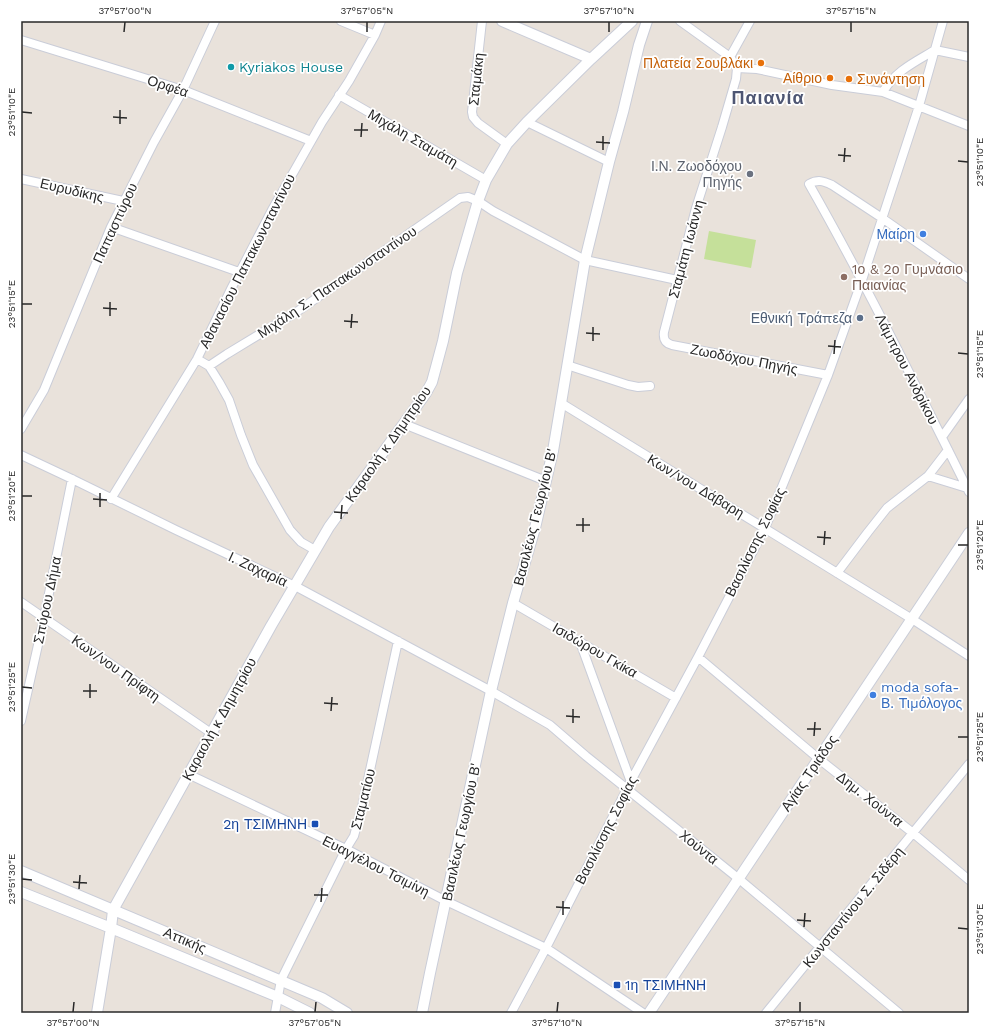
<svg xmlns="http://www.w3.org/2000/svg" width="990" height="1034" font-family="'Work Sans',sans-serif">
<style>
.pitch{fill:#c5e09a}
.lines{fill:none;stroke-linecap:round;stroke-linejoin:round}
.minor-casing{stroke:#cacdd8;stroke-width:10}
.tertiary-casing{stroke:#cacdd8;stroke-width:12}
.minor{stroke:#fff;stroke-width:8}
.tertiary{stroke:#fff;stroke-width:10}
.ticks{fill:none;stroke:#282828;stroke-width:1.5}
.food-dot{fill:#e8710a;stroke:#fff;stroke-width:1.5}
.culture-dot{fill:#0f9aa8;stroke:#fff;stroke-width:1.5}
.worship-dot{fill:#6b7280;stroke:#fff;stroke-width:1.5}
.shop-dot{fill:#3f7fe0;stroke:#fff;stroke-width:1.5}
.education-dot{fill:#8d6e63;stroke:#fff;stroke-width:1.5}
.service-dot{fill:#5c6f8a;stroke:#fff;stroke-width:1.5}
.transit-dot{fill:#1a4fb4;stroke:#fff;stroke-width:1.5}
.labels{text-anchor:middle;stroke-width:3.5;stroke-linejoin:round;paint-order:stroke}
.food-label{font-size:14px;fill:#c56008;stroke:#fff;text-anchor:end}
.culture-label{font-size:14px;fill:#0d838f;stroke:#fff;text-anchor:start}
.street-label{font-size:14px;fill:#282828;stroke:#fff}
.worship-label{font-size:14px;fill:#5b616d;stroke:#fff;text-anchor:end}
.shop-label{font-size:14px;fill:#366cbe;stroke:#fff;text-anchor:end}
.education-label{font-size:14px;fill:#785e54;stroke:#fff;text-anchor:start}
.service-label{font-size:14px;fill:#4e5e75;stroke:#fff;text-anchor:end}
.transit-label{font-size:14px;fill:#164399;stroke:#fff;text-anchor:end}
.district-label{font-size:18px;font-weight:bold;letter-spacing:1px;fill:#4e5673;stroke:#fff}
.neatline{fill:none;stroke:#282828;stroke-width:1.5}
.ticks-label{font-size:10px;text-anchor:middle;fill:#282828}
</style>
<rect width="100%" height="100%" fill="#e9e2db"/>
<!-- pitch -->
<path class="pitch" d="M 709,231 L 756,240 L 751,268 L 704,259 Z"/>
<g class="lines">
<!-- minor casing -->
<g class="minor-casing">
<path id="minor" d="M 341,21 L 375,35
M 482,21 L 472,112 L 473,117 L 478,123 L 507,144
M 680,21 L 730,57 L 737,68
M 21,40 L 183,90 L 311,141
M 730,57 L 750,21
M 737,68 L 736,79 L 722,127 L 696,208 L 664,332 C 663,339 665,343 672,345 L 828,375
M 737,68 L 757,69 L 832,85 L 883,92 L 969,126
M 883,92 C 895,71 915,62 935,50 L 969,57
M 339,95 L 486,180
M 527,122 L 609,162
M 21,179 L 123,201
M 111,227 L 239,272
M 969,279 L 882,218 L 832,185 C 823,181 818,179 809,184 C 866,284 917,388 969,492
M 197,359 L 209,366 L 227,354 L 298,311 L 460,198 L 468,197 L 478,201 L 493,211 L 585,260 L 677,280
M 567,365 L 628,385 L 638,387 L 650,386
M 209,366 L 219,382 L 229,400 L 241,435 L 253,465 L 290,530 L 301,542 L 315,550
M 561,403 L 912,619 L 969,656
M 404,424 L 546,481
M 21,429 L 44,390 L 111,227 L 154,142 L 183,90 L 215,21
M 942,437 L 969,399
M 21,455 L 72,479 L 176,530 L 295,586 L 491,691 L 550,725 L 586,756 L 739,879 L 899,1013
M 928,476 L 967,488
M 111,499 L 197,359 L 232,287 L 272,210 L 322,122 L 349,81 L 375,35 L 381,21
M 837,573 L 868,532 L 887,508 L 928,476 L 948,450
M 21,602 L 211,733
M 513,603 L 676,698
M 580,642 L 631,782
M 698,657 L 819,759 L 913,833 L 969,880
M 21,721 L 44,618 L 72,479
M 188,774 L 346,849 L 446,901 L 546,948 L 643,1013
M 275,1013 L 281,980 L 346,849 L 354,836 L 362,807 L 398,641
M 511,1013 L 546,948 L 633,777 L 698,657 L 765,528 L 828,375 L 862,280 L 919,106 L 943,21
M 766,1013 L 969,764"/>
</g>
<!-- tertiary casing -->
<g class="tertiary-casing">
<path id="tertiary" d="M 502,21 L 591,59
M 21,871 L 322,998 L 347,1013
M 21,892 L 111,928 L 278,997 L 310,1013
M 97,1013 L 111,928 L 113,910 L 271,626 L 329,527 L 426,393 L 432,382 L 443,341 L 457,273 L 478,201 L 486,180 L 507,144 L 527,122 L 591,59 L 632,21
M 422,1013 L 430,973 L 491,691 L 513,603 L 535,528 L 553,451 L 585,260 L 609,162 L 623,112 L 639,45 L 647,21
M 649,1013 L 969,533"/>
</g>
<!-- minor -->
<use href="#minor" class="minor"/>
<!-- tertiary -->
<use href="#tertiary" class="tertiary"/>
</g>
<!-- ticks -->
<path class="ticks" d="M 124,32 L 125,22M 367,32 L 367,22M 609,32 L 609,22M 851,32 L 851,22M 22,112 L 32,113M 113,117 L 127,118M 120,124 L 120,110M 354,130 L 368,130M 361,137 L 362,123M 596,142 L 610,143M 603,150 L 603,136M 838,155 L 851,156M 958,161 L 968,162M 844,162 L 845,148M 22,304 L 32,304M 103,308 L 117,309M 110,316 L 110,302M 344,321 L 358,322M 351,328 L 352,314M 586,333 L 600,334M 593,341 L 593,327M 828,346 L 841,347M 958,353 L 968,354M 834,354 L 835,340M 22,496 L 32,496M 93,499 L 107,500M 100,507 L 100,493M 334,512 L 348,513M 341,519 L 342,505M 576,525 L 590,525M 583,532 L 583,518M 817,537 L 831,538M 824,545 L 825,531M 958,545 L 968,545M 22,687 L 32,688M 83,691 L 97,691M 90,698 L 90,684M 324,703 L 338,704M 331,711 L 332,697M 566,716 L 580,717M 573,723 L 573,709M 807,729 L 821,729M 814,736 L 815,722M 958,737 L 968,737M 22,879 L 32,880M 73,882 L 87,883M 79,889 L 80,875M 314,895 L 328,895M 321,902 L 322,888M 556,907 L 570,908M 563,915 L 563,901M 797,920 L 811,921M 804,927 L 805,913M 958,928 L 968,929M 73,1012 L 74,1002M 315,1012 L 316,1002M 557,1012 L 558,1002M 800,1012 L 800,1002"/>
<!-- markers -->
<g class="food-dot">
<circle cx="761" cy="63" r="4"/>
<circle cx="830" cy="78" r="4"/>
<circle cx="849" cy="79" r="4"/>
</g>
<circle class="culture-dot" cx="231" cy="67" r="4"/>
<circle class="worship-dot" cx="750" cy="174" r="4"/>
<g class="shop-dot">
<circle cx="923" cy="234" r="4"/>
<circle cx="873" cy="695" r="4"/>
</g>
<circle class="education-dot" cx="844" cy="277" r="4"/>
<circle class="service-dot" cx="860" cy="318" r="4"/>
<g class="transit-dot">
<rect x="311" y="820" width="8" height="8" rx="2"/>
<rect x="613" y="981" width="8" height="8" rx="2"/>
</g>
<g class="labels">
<!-- food labels -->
<g class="food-label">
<text x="753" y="68">Πλατεία Σουβλάκι</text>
<text x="822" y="83">Αίθριο</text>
<text x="857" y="84" text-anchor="start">Συνάντηση</text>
</g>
<!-- culture labels -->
<g class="culture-label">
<text x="239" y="72">Kyriakos House</text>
</g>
<!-- street labels -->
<g class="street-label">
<text transform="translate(476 79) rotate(-84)" y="5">Σταμάκη</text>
<text transform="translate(168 86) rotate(18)" y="5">Ορφέα</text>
<text transform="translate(413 138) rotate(30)" y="5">Μιχάλη Σταμάτη</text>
<text transform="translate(72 190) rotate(13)" y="5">Ευρυδίκης</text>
<text transform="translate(115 223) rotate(-65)" y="5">Παπασπύρου</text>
<text transform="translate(686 249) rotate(-75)" y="5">Σταμάτη Ιωάννη</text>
<text transform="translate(247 261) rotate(-63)" y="5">Αθανασίου Παπακωνσταντίνου</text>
<text transform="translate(337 282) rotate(-34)" y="5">Μιχάλη Σ. Παπακωνσταντίνου</text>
<text transform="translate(744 359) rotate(11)" y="5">Ζωοδόχου Πηγής</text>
<text transform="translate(907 369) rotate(63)" y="5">Λάμπρου Ανδρίκου</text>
<text transform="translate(388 444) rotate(-55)" y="5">Καραολή κ Δημητρίου</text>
<text transform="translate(696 486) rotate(31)" y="5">Κων/νου Δάβαρη</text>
<text transform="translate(535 517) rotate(-76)" y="5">Βασιλέως Γεωργίου Β'</text>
<text transform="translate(755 542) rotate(-64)" y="5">Βασιλίσσης Σοφίας</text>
<text transform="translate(258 569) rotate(25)" y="5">Ι. Ζαχαρία</text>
<text transform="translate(47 600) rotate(-78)" y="5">Σπύρου Δήμα</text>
<text transform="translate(595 650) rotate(30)" y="5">Ισιδώρου Γκίκα</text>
<text transform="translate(116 668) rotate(35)" y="5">Κων/νου Πρίφτη</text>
<text transform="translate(219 719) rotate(-61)" y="5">Καραολή κ Δημητρίου</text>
<text transform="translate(809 773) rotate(-56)" y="5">Αγίας Τριάδος</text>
<text transform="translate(363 799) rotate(-76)" y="5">Σταματίου</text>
<text transform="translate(870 799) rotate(38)" y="5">Δημ. Χούντα</text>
<text transform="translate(606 830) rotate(-63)" y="5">Βασιλίσσης Σοφίας</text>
<text transform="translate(461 832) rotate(-78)" y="5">Βασιλέως Γεωργίου Β'</text>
<text transform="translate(699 847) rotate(39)" y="5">Χούντα</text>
<text transform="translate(376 866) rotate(27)" y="5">Ευαγγέλου Τσιμίνη</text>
<text transform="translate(853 907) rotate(-51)" y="5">Κωνσταντίνου Σ. Σιδέρη</text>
<text transform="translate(185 940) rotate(23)" y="5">Αττικής</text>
</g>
<!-- worship labels -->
<g class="worship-label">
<text x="742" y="171">Ι.Ν. Ζωοδόχου<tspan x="742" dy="16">Πηγής</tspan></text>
</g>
<!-- shop labels -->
<g class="shop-label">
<text x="915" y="239">Μαίρη</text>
<text x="881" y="692" text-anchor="start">moda sofa-<tspan x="881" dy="16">Β. Τιμόλογος</tspan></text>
</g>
<!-- education labels -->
<g class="education-label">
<text x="852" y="274">1ο &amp; 2ο Γυμνάσιο<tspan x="852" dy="16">Παιανίας</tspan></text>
</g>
<!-- service labels -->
<g class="service-label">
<text x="852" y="323">Εθνική Τράπεζα</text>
</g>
<!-- transit labels -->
<g class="transit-label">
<text x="307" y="829">2η ΤΣΙΜΗΝΗ</text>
<text x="625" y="990" text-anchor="start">1η ΤΣΙΜΗΝΗ</text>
</g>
<!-- district labels -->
<g class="district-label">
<text x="768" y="104">Παιανία</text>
</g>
</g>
<!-- border -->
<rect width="990" height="1034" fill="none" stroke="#ffffff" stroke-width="44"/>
<rect x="22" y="22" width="946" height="990" class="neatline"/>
<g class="ticks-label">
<text x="125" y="14">37°57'00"N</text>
<text x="367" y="14">37°57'05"N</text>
<text x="609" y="14">37°57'10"N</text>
<text x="851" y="14">37°57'15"N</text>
<text transform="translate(11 112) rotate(-90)" y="4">23°51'10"E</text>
<text transform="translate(979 162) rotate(-90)" y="4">23°51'10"E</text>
<text transform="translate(11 304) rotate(-90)" y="4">23°51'15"E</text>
<text transform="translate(979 354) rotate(-90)" y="4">23°51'15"E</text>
<text transform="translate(11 496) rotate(-90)" y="4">23°51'20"E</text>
<text transform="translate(979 545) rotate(-90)" y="4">23°51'20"E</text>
<text transform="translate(11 687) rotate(-90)" y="4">23°51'25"E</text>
<text transform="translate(979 737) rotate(-90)" y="4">23°51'25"E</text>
<text transform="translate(11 879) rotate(-90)" y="4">23°51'30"E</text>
<text transform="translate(979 929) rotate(-90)" y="4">23°51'30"E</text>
<text x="73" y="1026">37°57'00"N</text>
<text x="315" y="1026">37°57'05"N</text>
<text x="557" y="1026">37°57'10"N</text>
<text x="800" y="1026">37°57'15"N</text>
</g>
</svg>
